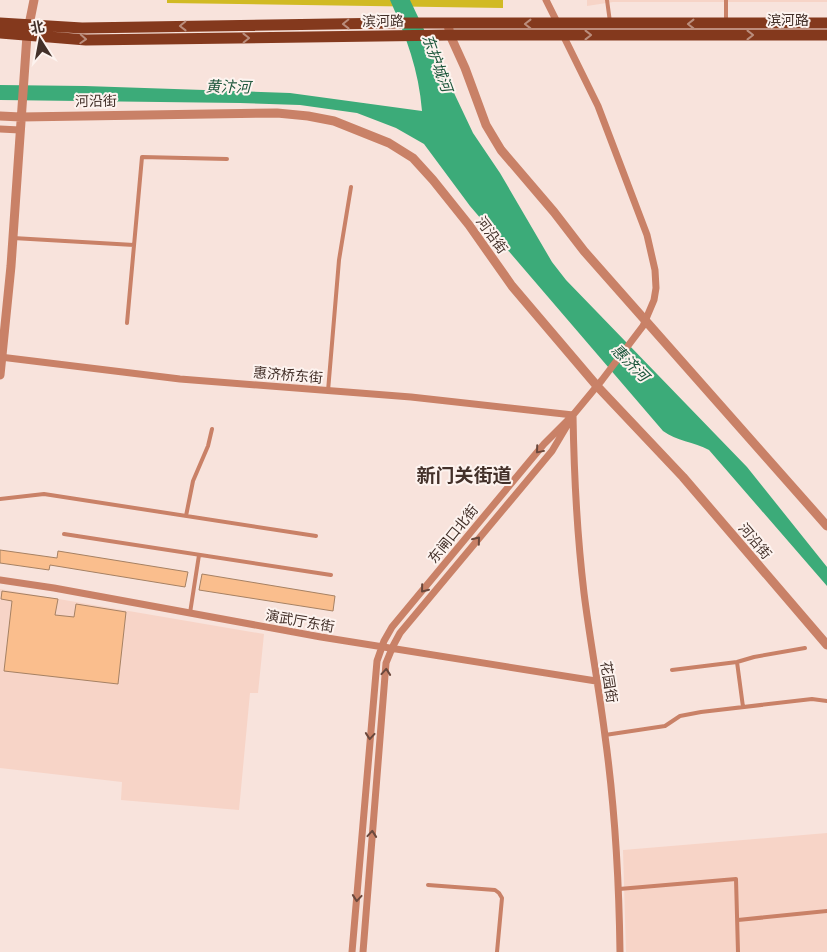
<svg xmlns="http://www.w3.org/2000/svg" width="827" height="952" font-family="Inter,'Noto Sans SC',sans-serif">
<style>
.built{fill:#f7d4c7}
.green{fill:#d1ba24}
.water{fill:#3cab79}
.building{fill:#fabe8d;stroke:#a68163}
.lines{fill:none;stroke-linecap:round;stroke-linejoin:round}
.service{stroke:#c98167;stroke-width:4}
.minor{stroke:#c98167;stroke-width:7}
.tertiary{stroke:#c98167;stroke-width:9}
.primary{stroke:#84391d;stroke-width:11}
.oneway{stroke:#ba8d7c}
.oneway2{stroke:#6b483c}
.labels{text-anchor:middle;stroke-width:4;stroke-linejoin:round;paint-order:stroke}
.street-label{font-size:14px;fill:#433029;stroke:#fdf3ef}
.water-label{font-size:15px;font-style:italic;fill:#1c563b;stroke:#fdf3ef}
.district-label{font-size:19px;font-weight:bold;fill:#433029;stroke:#fdf3ef}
</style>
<rect width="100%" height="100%" fill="#f8e3dc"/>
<!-- built -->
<path class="built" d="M 587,0 L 827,0 L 827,2 L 613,2 L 587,6 Z
M 0,589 L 264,634 L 258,693 L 250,693 L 239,810 L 121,800 L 122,782 L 0,768 Z
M 827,833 L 827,952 L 626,952 L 623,850 Z"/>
<!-- green -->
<path class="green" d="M 167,0 L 503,0 L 503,8 L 167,3 Z"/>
<!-- water -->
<path class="water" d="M 390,0 L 410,0 L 473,133 L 500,173 L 552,262 L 566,280 L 747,467 L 827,567 L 827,586 L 709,450 C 694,442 676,441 663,431 L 470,206 L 424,144 L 396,128 L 357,113 L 300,105 L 240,103 L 0,100 L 0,85 L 85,86 L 290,93 L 422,111 C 419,71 406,36 390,0 Z"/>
<!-- building -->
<path class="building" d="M 0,550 L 57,558 L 58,551 L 188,572 L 185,587 L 50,565 L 49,570 L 0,563 Z
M 202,574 L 335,596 L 333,611 L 199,590 Z
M 2,591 L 58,599 L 55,615 L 74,617 L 76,604 L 126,612 L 118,684 L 4,671 L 12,601 L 1,599 Z"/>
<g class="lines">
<!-- service -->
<path class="service" d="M 607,0 L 610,22
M 726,20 L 726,0
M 13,238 L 134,245
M 127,323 L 142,157 L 227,159
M 328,391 L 339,260 L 351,187
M 0,499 L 44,494 L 316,536
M 186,516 L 193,481 L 208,446 L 212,429
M 64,534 L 331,575
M 190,613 L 199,555
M 737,662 L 743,707
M 672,670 L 737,662 L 754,657 L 805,648
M 605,735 L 665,726 L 680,716 L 701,712 L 812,699 L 827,701
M 428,885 L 495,890 L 499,893 L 502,898 L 497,952
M 619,889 L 736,879 L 738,952
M 738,920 L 827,911"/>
<!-- minor -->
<path class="minor" d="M 546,0 L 558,24
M 0,129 L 20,130
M 0,357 L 180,379 L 411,397 L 573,415
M 573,415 C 574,475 577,534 584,593 C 590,641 599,688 605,736 C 615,808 619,880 620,952
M 0,580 L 54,588 L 321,637 L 596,681
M 352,952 L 377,661 L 384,641 L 392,627 L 544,444 L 573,415 L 602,380 L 643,326 L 654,300 L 656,288 L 655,270 L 647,235 L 598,106 L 563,35
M 363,952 L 386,663 L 393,646 L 400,633 L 552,451 L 568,424"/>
<!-- tertiary -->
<path class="tertiary" d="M 448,24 L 450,35 L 465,68 L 486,125 L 501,150 L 554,212 L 584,251 L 827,526
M 0,116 L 21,117 L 277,113 L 308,116 L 334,121 L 389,143 L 413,158 L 433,180 L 469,225 L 512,286 L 597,386 L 683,477 L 827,645
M 0,375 L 11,266 L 27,35 L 34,0"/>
<!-- primary -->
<path class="primary" d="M 0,23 L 82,28 L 394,23 L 827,23
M 0,33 L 86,40 L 450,35 L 827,35"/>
</g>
<!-- one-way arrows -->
<defs><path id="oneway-chevron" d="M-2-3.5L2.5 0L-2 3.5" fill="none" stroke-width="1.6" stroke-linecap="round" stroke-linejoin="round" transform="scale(1.25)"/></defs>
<g class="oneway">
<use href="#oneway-chevron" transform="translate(346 24) rotate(179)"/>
<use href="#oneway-chevron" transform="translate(528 24) rotate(-180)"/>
<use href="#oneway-chevron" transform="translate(691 24) rotate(-180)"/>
<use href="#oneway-chevron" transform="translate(183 26) rotate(179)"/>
<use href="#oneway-chevron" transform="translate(588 35)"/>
<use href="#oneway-chevron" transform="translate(750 35)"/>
<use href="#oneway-chevron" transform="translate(246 38) rotate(-1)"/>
<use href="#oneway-chevron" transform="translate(83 39) rotate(3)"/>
</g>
<g class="oneway2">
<use href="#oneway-chevron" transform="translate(539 450) rotate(130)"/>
<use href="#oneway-chevron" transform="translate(477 540) rotate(-51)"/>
<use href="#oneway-chevron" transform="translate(424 589) rotate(129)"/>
<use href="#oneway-chevron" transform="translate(386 672) rotate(-85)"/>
<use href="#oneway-chevron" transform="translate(370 736) rotate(95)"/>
<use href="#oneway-chevron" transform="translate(372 834) rotate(-85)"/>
<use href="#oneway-chevron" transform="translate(357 898) rotate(95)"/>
</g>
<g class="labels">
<!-- street labels -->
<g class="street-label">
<text x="788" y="25">滨河路</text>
<text transform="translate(383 21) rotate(-1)" y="5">滨河路</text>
<text transform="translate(96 101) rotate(-1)" y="5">河沿街</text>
<text transform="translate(492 235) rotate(54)" y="5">河沿街</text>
<text transform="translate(288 375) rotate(5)" y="5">惠济桥东街</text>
<text transform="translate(453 534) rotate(-51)" y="5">东闸口北街</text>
<text transform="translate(755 541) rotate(50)" y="5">河沿街</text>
<text transform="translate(300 621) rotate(10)" y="5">演武厅东街</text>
<text transform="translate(609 682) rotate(81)" y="5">花园街</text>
</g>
<!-- water labels -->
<g class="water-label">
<text transform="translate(437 63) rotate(70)" y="5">东护城河</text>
<text transform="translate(228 87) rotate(1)" y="5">黄汴河</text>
<text transform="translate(630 363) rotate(45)" y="5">惠济河</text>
</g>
<!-- district labels -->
<g class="district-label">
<text x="464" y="482">新门关街道</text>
</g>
</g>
<!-- north arrow -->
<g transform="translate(40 40) rotate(349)" stroke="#fdf3ef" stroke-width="4" paint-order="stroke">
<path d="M0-4L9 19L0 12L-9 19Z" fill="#433029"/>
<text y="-8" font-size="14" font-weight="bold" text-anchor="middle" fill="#433029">北</text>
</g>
</svg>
